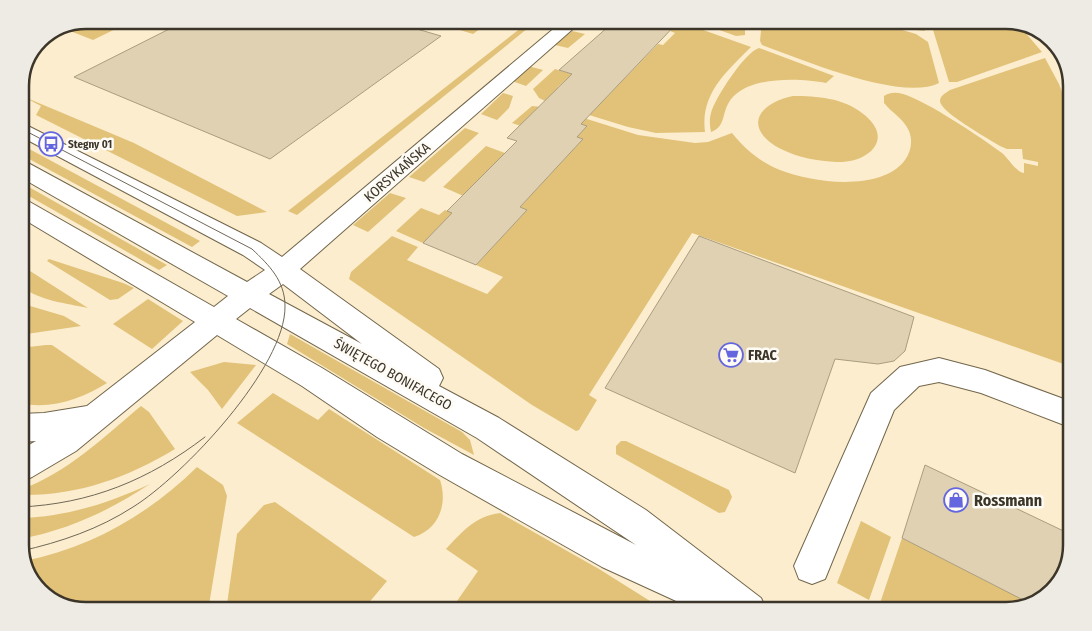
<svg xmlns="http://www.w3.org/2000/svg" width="1092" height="631" font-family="'Fira Sans Condensed',sans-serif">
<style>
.green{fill:#e2c278}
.building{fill:#dfd1b2;stroke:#aa9d80}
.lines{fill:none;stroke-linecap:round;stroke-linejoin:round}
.minor-casing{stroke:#72664b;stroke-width:2}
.minor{fill:#fff;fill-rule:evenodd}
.tram{stroke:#706857;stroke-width:1}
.labels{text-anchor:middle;stroke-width:5;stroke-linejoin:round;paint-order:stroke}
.far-poi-label{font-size:11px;font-weight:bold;fill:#3c362a;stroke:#fefbf5;text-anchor:start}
.street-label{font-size:14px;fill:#3c362a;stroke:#fefbf5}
.poi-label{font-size:14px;font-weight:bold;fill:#3c362a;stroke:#fefbf5;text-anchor:start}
.near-poi-label{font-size:16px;font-weight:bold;fill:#3c362a;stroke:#fefbf5;text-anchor:start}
.rim{fill:none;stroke:#3c362a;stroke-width:2.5}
</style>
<rect width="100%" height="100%" fill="#fbedce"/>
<!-- green -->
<path class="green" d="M 86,20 L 134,20 L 93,40 L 65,29 Z
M 427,20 L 492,20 L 473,34 Z
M 531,20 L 538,20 L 297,215 L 288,211 Z
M 675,20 L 751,47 C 726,72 700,94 705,132 L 656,133 L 628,127 L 547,102 L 539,98 L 533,89 L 555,69 L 572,74 L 558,87 L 554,99 L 593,111 L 658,44 L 663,45 L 675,33 L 670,31 L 676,24 Z
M 692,20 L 745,20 L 745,35 L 736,36 Z
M 762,20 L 868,20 L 916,34 L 928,42 L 939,83 C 901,102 801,59 762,45 L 760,41 Z
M 874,20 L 923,20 L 925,31 L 897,28 Z
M 930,20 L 1006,20 L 1017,23 L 1042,52 L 957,82 L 949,82 Z
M 1030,26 C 1049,32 1061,49 1067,67 L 1063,66 Z
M 572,31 L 585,34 L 568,48 L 555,45 Z
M 759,48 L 834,76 L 826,83 C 800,78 743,75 728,104 C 722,115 725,127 711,132 C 710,126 709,120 711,113 C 715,98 745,52 759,48 Z
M 1045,58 L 1059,84 L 1072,119 L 1072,367 L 692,233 L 589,395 L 597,400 L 579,430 L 576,431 L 532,405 L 349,279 L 351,272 L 392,236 L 418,247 L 407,260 L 487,294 L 503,277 L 476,265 L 527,210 L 520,207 L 583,139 L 577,137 L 587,126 L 547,113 L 530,129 L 512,123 L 532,106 L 552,108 L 638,135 L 695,143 L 708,142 L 732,133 C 745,149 760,162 780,170 C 812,183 882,192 905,160 C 911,152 913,141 909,131 C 904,119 892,113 884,103 L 884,96 C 890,92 896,92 903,94 C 925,100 982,138 1002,153 C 1009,159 1015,171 1024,173 L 1024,163 L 1038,166 L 1038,162 L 1023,159 L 1022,149 L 1007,149 L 1000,146 C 989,139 940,112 940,101 C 940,95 946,93 950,90 Z
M 528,66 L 543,70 L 526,86 L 512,81 Z
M 503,93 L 513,96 L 509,108 L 497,120 L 481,114 Z
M 22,96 L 134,143 L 267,212 L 237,216 L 36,115 L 41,106 Z
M 793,96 C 817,96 843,98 862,113 C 896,138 869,163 837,162 C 817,161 799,158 781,149 C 743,129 756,104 793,96 Z
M 465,128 L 479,133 L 424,182 L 409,177 Z
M 20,144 L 200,241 L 192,247 L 20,154 Z
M 486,146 L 505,153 L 468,198 L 443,187 Z
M 20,182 L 167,265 L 159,270 L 20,191 Z
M 390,193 L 406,198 L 368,232 L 353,225 Z
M 421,208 L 439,215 L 445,210 L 453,213 L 423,243 L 396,231 Z
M 49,259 L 123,283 L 134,288 L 118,299 L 110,300 L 47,261 Z
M 30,271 L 88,308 C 65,303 41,301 22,287 Z
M 148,299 L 183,321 L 152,349 L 113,324 Z
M 20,303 L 64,316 L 81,326 L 20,335 Z
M 290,334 L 462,432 L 470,440 L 474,455 L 424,428 L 287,344 Z
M 46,345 L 52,345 L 107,383 C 82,399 50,410 20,403 L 20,348 Z
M 224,362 L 256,365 L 222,409 L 208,390 L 190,372 Z
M 273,393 L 318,420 L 329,409 L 440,480 C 448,504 439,529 414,537 L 237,423 Z
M 141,406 L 149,412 L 175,449 C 127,478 77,496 20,495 L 20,490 C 67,473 104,437 141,406 Z
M 621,441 L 626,441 L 729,490 L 732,497 L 725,512 L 719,513 L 616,454 L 616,446 Z
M 197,467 L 223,485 L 227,496 L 208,611 C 176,611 75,617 52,601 C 37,590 30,578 24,561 C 91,548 149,514 197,467 Z
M 150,484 C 109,511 68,530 20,539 L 20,518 C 66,517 109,503 150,484 Z
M 275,502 L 387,581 L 362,611 L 226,611 L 237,534 L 264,505 Z
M 500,513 L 599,569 L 666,611 L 450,611 L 478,571 L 446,549 C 462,532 475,516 500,513 Z
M 861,521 L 891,537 L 869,600 L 837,583 Z
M 902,538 L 1031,604 L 1006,611 L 889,611 L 879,606 Z"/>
<!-- building -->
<path class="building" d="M 187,20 L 386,20 L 441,36 L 270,159 L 74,77 Z
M 636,20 L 680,20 L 581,124 L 587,126 L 577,137 L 583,139 L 520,207 L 527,210 L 476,265 L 423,243 L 452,213 L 447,211 L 517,141 L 507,138 L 572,74 L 559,70 L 609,26 L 613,26 L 617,23 L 628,28 Z
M 699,236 L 914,317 L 905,351 L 894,361 L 878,364 L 835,359 L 795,473 L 605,388 Z
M 925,465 L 1072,535 L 1072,545 L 1063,578 L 1039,602 L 1031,604 L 902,538 Z"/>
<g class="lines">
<!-- minor casing -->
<g class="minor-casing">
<path id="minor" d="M 564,20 L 583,20 L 300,269 L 439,369 L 443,378 L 439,386 L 499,418 L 646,510 L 761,598 L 767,611 L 698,611 L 602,567 L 438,474 L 377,437 L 302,386 L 217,335 L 76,451 L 32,477 L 20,482 L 20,450 L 36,441 L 20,442 L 20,414 L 44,413 L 87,406 L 195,322 L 20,217 L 20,198 L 28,201 L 214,307 L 228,296 L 20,177 L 20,161 L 28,163 L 247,282 L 265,270 L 243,255 L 20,136 L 20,122 L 261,243 L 282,257 ZM 283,284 L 362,344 L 269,294 ZM 250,308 L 477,438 L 636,545 L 462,454 L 322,368 L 236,319 Z
M 939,358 L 985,370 L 1072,402 L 1072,428 L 981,393 L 939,382 L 919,386 L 894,410 L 825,579 L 812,584 L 799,579 L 794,566 L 871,393 L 900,367 Z"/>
</g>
<!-- minor -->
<use href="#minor" class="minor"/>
<!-- tram -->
<path class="tram" d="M 20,128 L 252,249 C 269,265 285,281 285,306 C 286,367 183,476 133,507 C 99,529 61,542 21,551
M 20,507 C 90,504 149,480 205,437"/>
</g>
<!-- icons -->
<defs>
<g id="bus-ring" transform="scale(1.25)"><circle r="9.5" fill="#fefbf5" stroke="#6466df" stroke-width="1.5"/><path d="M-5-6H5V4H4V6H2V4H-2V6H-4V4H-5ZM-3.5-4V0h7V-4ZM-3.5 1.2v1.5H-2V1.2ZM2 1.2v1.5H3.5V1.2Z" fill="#6466df"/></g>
<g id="supermarket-ring" transform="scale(1.25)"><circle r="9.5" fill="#fefbf5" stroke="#6466df" stroke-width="1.5"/><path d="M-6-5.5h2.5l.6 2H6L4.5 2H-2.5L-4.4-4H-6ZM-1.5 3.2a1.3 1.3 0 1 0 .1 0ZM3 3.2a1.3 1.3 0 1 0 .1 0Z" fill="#6466df"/></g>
<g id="shop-ring" transform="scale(1.25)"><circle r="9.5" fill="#fefbf5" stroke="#6466df" stroke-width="1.5"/><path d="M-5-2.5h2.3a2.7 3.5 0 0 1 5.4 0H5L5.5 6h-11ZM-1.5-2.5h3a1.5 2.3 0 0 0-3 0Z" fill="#6466df"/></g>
</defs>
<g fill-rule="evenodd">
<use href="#bus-ring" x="51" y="144"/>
<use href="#supermarket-ring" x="731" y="355"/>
<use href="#shop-ring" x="956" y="500"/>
</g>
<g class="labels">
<!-- far-poi labels -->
<g class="far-poi-label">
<text x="68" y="148">Stegny 01</text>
</g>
<!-- street labels -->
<g class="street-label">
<text transform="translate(397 172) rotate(-41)" y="5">KORSYKAŃSKA</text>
<text transform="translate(393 374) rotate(29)" y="5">ŚWIĘTEGO BONIFACEGO</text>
</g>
<!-- poi labels -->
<g class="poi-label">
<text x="748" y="360">FRAC</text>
</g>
<!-- near-poi labels -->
<g class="near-poi-label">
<text x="974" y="506">Rossmann</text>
</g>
</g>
<!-- crop -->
<path d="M0 0H1092V631H0ZM86 29H1006A57 57 0 0 1 1063 86V545A57 57 0 0 1 1006 602H86A57 57 0 0 1 29 545V86A57 57 0 0 1 86 29Z" fill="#eeebe5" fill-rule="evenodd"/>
<path class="rim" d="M86 29H1006A57 57 0 0 1 1063 86V545A57 57 0 0 1 1006 602H86A57 57 0 0 1 29 545V86A57 57 0 0 1 86 29Z"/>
</svg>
